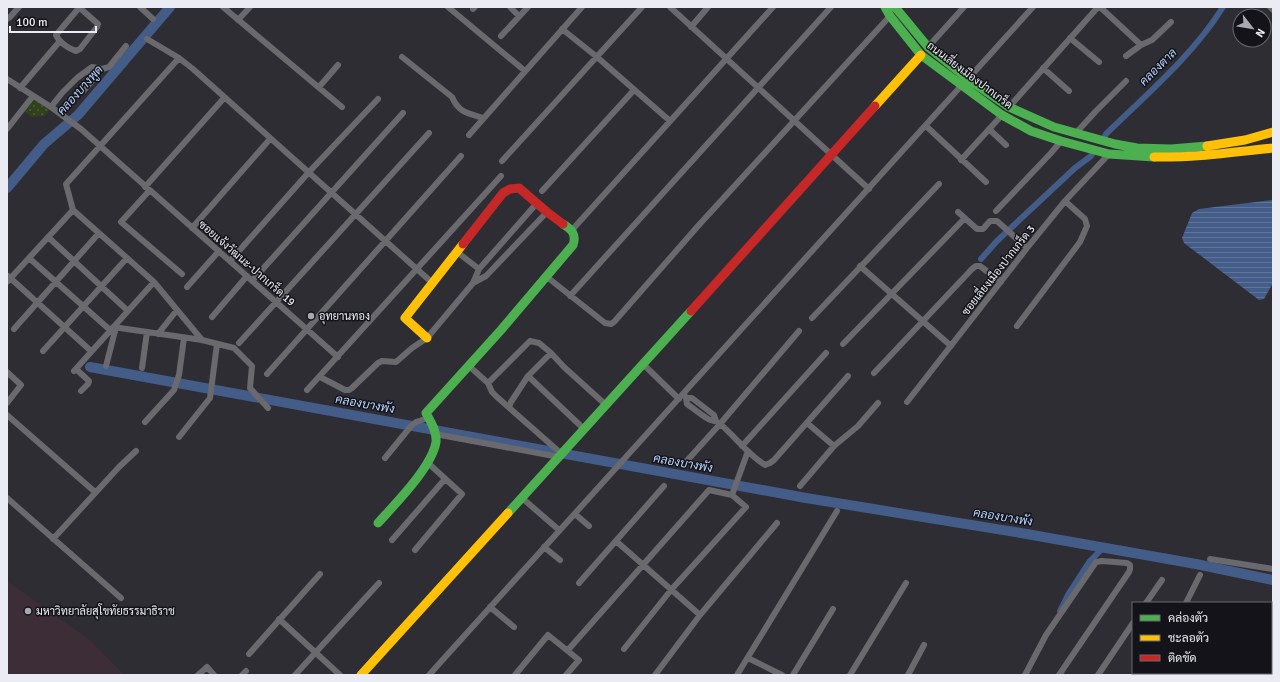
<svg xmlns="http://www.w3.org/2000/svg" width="1280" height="682" font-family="Signika,Sarabun,sans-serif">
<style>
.education{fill:#3c2d37}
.park{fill:url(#park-dots)}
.water{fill:url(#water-rules)}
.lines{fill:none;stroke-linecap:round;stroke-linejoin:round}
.canal{stroke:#435c88;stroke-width:6}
.river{stroke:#435c88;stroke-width:10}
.street{stroke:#69696e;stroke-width:6}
.fast{stroke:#4caf50;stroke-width:9}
.slow{stroke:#ffc107;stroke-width:9}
.jam{stroke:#c62828;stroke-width:9}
.poi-dot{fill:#a8a8b0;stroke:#131319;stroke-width:1.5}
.labels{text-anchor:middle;stroke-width:3;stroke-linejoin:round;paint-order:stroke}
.street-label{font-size:11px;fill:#ebebf3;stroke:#131319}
.poi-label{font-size:11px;fill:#ebebf3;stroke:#131319;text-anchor:start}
.water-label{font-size:12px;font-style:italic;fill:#b8d3fe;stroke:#131319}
</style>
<defs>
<pattern id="park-dots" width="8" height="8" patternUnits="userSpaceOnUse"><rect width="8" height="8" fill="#32411d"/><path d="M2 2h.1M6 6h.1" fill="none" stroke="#505d3e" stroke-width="1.8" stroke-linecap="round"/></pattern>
<pattern id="water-rules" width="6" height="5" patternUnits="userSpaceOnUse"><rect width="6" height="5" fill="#435c88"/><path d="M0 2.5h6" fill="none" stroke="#5e7499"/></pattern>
</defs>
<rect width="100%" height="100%" fill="#2d2d33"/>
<!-- education -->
<path class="education" d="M 7,581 L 91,641 L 124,675 L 7,675 Z"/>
<!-- park -->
<path class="park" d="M 32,94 L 51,107 L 45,116 L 32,117 L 20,108 Z"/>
<!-- water -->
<path class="water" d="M 1273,200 L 1273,283 L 1264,299 L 1259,300 L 1184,243 L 1182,238 L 1192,213 L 1199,209 Z"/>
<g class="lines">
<!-- canal -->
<path class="canal" d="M 1104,138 L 1106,134 C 1146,95 1194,54 1223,7
M 981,259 L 997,241 L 1075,168 L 1091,156 L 1093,153
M 1060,611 L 1068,595 L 1090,561 L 1103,548"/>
<!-- river -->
<path class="river" d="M 7,188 L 44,144 L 78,115 L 170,7
M 90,367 L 806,498 L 1021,533 L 1196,564 L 1273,580"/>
<!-- street -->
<path class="street" d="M 140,7 L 153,19
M 223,7 L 342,107
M 448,7 L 525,71
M 510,7 L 519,16
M 670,7 L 869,189
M 1100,7 L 1141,45 L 1152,40 L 1171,22
M 1270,7 L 1273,10
M 78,9 L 81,9 L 98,24 L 97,27 L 80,49 L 76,51 C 69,49 59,42 56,35 Z
M 473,9 L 475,7
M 7,19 L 10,17 L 19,7
M 238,20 L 250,7
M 691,27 L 708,7
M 562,29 L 597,57 L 670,121
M 501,36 L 528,7
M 1070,38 L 1099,62
M 147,39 L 179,58 L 193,69 L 428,279
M 928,47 L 964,7
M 1126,56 L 1141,45
M 402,57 L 452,97 C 459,113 468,113 483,118
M 1043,68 L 1069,91
M 7,79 L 51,107 L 81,129 L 338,357
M 968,79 L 1033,7
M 319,87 L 338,65
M 20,88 L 60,41
M 84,90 L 92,81 L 93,76 L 88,70
M 51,107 L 62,93 L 77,78 L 92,67 L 102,69 L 109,67 L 126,46
M 1009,107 L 1098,7
M 926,126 L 986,182
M 7,129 L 33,96
M 989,129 L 1006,145
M 1075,134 L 1096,111 L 1126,81
M 469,135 L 582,7
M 961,160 L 1002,115
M 502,161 L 642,7
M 145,187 L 224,98
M 149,191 L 121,222 L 182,274
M 542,191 L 634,90
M 73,210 L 154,282 L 202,340
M 996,211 L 1051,153 L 1061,141
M 958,212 L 977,229 L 983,229 L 990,221 L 997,221 L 1027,248
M 192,228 L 270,139
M 572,230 L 773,7
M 48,237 L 128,311
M 457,252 L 479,269
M 29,258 L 110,330
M 230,261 L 309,172 L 378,99
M 860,266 L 951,346
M 8,276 L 91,351
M 547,277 L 605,323 L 611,324 L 614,322 L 698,226 L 890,16
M 252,281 L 403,113
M 7,282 L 73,210 L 66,184 L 179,58
M 473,283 L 486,276 L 547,212
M 187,287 L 219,251
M 570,296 L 831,7
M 212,317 L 247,276
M 812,318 L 939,184
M 1017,326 L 1080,242 L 1087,226 L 1085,219 L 1065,201
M 113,327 L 202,340 L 234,348 L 252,366 L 250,388 L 268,408
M 14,329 L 99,233
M 158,334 L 177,310
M 239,343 L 429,133
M 843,344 L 964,219
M 43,351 L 127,258
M 643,364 L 679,399
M 106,366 L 116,327
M 469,366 L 488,383 L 492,392 L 497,397 L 556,449
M 142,368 L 147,332
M 76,369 L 89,381 L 88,384 L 81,391
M 74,371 L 154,282
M 7,372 L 21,385 L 7,403
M 874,373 L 972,269 L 976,266 L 980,266 L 1001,282
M 267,374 L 461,156
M 528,376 L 584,429
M 322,378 L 345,390 L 349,390 L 352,388 L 378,363 L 382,361 L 396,362 L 412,348 L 427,338 L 473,283 L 479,269 L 537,203
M 488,383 L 530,341 L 539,343 L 551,353 L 564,367 L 606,405
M 307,390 L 501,176
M 684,394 L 686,398 L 687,404 C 694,409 701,415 708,419 C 711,421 715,420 719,423 C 735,436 747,454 765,465 L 770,463 L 774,460 L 848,376
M 686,398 L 692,398 L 714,415 L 716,421
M 907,402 L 1027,248 L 1065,201 L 1109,154
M 509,407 L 511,402 L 528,376 L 551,353
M 7,415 L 95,492
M 145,422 L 174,390 L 179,375 L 184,338
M 807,423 L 834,446
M 435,434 L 559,457
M 179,437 L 210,398 L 217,344
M 742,446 L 826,353
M 385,458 L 411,426 L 416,422 L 428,418
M 684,464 L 720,424 L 799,331
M 800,486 L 834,446 L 858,426 L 878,403
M 732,495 L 748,451
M 7,498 L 121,598
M 522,498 L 559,530
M 575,514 L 589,526
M 53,539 L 119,467 L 136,451
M 392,540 L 445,479
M 616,541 L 700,615
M 544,547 L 560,560
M 415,550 L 462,494 L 428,463
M 1210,559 L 1273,569
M 579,583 L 664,486
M 1146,603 L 1162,580
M 1186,603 L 1200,575
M 490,607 L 514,627
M 279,619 L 340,675
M 568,650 L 709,490 L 732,495 L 746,507 L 671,590 L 624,649
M 249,654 L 320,574
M 748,658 L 782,675
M 198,675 L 207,667 L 214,675
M 242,675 L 246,671
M 295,675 L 379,583
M 429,675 L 961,86
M 515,675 L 548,635 L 579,660 L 566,675
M 655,675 L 700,615 L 777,523
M 737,675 L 837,511
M 793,675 L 833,609
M 850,675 L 906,583
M 908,675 L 924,645
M 1025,675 L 1046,635 L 1096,562 L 1102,561 L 1127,563 L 1130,565 L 1130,569 L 1129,572 L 1059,675
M 1098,675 L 1133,623
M 1150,675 L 1151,673"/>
<!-- fast -->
<path class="fast" d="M 885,7 L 890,16 L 921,55 L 1002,115 L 1031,131 L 1061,141 L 1109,154 L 1154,157
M 895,7 L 928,47 L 968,79 L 1009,107 L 1054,127 L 1115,144 L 1137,148 L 1171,149 L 1207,146
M 508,513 L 691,311
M 378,523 C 395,504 432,467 436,442 C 437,432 431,422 426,413 L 501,330 L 573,245 C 577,234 571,229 563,224"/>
<!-- slow -->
<path class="slow" d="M 875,106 L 921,55
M 1207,146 L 1245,140 L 1273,132
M 1154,157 C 1194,158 1234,152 1273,148
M 427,338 L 405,318 L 463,244
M 361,675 L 508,513"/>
<!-- jam -->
<path class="jam" d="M 463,244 L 503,193 L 510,189 L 519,188 L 547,212 L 563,224
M 691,311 L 875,106"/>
</g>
<!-- markers -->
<g class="poi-dot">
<circle cx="311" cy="316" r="4"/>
<circle cx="28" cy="611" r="4"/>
</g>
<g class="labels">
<!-- street labels -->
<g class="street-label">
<text transform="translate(970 75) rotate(37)" y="4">ถนนเลี่ยงเมืองปากเกร็ด</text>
<text transform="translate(247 263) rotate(41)" y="4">ซอยแจ้งวัฒนะ-ปากเกร็ด 19</text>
<text transform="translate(998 270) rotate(-52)" y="4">ซอยเลี่ยงเมืองปากเกร็ด 3</text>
</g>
<!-- poi labels -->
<g class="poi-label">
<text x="319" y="320">อุทยานทอง</text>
<text x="36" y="615">มหาวิทยาลัยสุโขทัยธรรมาธิราช</text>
</g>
<!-- water labels -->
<g class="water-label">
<text transform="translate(1158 67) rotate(-45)" y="4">คลองตาล</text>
<text transform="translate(80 90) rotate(-48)" y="4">คลองบางพูด</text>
<text transform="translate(365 404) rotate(10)" y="4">คลองบางพัง</text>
<text transform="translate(683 463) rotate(10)" y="4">คลองบางพัง</text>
<text transform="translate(1003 517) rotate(9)" y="4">คลองบางพัง</text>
</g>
</g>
<!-- border -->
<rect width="1280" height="682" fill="none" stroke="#ebebf3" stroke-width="16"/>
<!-- legend -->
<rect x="1132" y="602" width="140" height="72" fill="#131319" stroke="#696970"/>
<rect x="1140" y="615" width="20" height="6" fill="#4caf50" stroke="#696970"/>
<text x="1168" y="622" font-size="12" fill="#ebebf3">คล่องตัว</text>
<rect x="1140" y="635" width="20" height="6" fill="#ffc107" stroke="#696970"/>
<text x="1168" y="642" font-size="12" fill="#ebebf3">ชะลอตัว</text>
<rect x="1140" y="655" width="20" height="6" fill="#c62828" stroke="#696970"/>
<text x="1168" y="662" font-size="12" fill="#ebebf3">ติดขัด</text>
<!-- north arrow -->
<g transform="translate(1252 28) rotate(121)"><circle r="19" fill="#131319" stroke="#696970"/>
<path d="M0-3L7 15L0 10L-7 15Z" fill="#a8a8b0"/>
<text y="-6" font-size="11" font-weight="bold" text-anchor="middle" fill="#ebebf3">N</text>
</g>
<!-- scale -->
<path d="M10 26v6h86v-6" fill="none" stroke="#ebebf3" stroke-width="2"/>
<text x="16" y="26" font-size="12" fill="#ebebf3" stroke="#131319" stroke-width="3" paint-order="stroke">100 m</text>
</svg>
